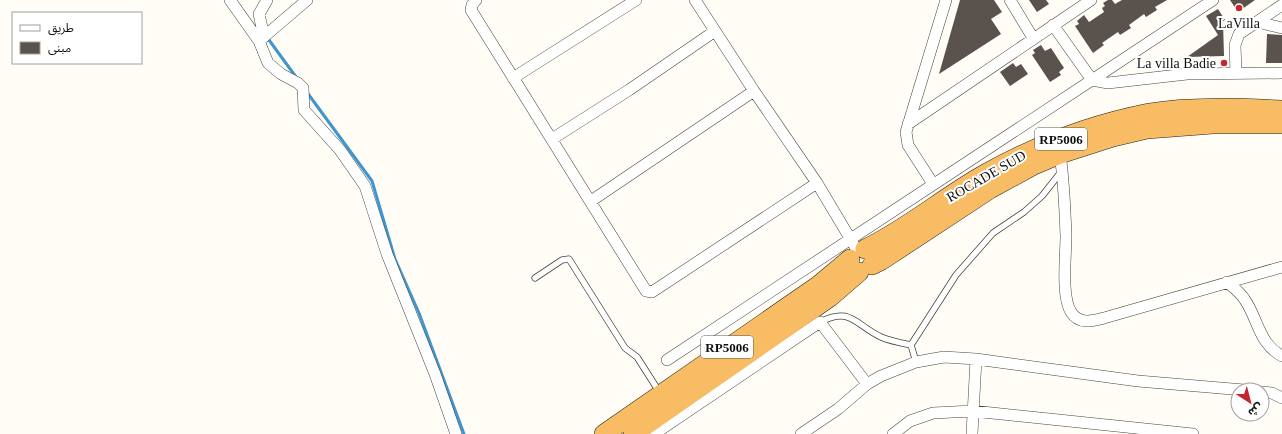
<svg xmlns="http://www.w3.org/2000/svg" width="1282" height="434" font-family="'Times New Roman','Noto Sans Arabic',serif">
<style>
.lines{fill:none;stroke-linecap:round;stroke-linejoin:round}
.stream{stroke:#3f96cf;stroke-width:3}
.building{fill:#5a524d}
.service-casing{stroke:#444;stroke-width:7}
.minor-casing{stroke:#444;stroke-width:12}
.trunk-casing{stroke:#222;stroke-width:20}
.service{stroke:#fff;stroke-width:5.5}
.minor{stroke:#fff;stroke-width:11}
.trunk{stroke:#f7bc64;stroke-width:19}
.poi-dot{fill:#c4262e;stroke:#fff;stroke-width:1.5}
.labels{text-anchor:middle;stroke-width:4;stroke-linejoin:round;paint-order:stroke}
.shield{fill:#fff;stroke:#585858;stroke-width:1}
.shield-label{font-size:13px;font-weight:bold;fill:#111}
.poi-label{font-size:14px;fill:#111;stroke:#fff}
.street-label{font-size:14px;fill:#111;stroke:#fff}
</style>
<rect width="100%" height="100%" fill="#fffdf5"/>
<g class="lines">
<!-- stream -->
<path class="stream" d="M 269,40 L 296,77
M 306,91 L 372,181 L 395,259 L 419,313 L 464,434"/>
</g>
<!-- building -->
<path class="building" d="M 960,0 L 994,0 L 1002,12 L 991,19 L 1001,34 L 939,74 Z
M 1029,0 L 1046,0 L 1049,4 L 1037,12 Z
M 1108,0 L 1112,0 L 1115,4 L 1122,0 L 1167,0 L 1155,7 L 1157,10 L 1146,17 L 1144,14 L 1129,25 L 1131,28 L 1120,35 L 1118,32 L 1102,43 L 1104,45 L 1093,53 L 1075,26 L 1079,24 L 1077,21 L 1084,15 L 1089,22 L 1104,12 L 1102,8 L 1105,6 L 1103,3 Z
M 1230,0 L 1255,0 L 1238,12 Z
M 1218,9 L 1225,20 L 1223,21 L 1224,56 L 1187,57 L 1218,35 L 1206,16 Z
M 1267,34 L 1282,35 L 1282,63 L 1266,63 Z
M 1041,45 L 1045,51 L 1051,48 L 1064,68 L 1059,72 L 1061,75 L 1050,82 L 1032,55 L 1035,53 L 1033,50 Z
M 1013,63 L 1016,67 L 1021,64 L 1028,74 L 1010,86 L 1000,72 Z"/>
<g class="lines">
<!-- service casing -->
<g class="service-casing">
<path id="service" d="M 535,278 L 562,260 L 569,259 L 625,348 L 637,357 L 660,393
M 820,322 C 851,306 855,325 881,337 C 890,341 901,343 911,345
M 916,362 L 911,345 L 956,275 L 993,233 L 1024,212 L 1042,196 L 1061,172"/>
</g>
<!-- minor casing -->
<g class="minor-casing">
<path id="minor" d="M 230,0 L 259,41 L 268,63 L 281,74 L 298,83 L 303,88 L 304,110 L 340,150 L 365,186 L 387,254 L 435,374 L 456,434
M 476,0 L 472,5 L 471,10 L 646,291 L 652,292 L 817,183
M 695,0 L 754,91 L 817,183 L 857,250
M 1010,0 L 1033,38
M 1261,19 L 1265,24 L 1282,28
M 1053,25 L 1092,80 L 1213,0
M 264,37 L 259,14 L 267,0
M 259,41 L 307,0
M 1236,73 L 1235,45 L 1239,34 L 1282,5
M 513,78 L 636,0
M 908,124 L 1091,0
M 552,139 L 629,90 L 715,31
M 1060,154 C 1064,181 1065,209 1066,236 C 1066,256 1061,296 1071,312 C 1079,325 1093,321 1104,318 L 1282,267
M 933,184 L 908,145 L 906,132 L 946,0
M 591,201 L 754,91
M 1227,282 C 1233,287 1241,293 1245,300 C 1258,319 1259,344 1282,356
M 667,360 L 1092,80 L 1108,83 L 1187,74 L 1282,73
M 1262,392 L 1272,393 L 1282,398
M 654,434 L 820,322 L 867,384
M 801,434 L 838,409 L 867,384 L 881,376 L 916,362 L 944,357 L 976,359 L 1138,381 L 1244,390
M 893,434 L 910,421 L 933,413 L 973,411 L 1193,434
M 972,434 L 976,359"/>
</g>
<!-- trunk casing -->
<g class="trunk-casing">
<path id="trunk" d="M 865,249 C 907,229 944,197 985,174 C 1035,146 1093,124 1149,113 C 1190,106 1240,108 1282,110
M 872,265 L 882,260 L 990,189 L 1034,165 L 1060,154 L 1113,137 L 1147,129 L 1213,124 L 1282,124
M 604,434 L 819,285 L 850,259
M 633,434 L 830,297 L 859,272"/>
</g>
<!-- service -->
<use href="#service" class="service"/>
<!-- minor -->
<use href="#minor" class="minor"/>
<!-- trunk -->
<use href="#trunk" class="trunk"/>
</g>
<!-- markers -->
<g class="poi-dot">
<circle cx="1239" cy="8" r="4"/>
<circle cx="1224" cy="63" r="4"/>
</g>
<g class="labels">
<!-- shield labels -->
<g class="shield">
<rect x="1035" y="128" width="52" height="22" rx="3"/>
<rect x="701" y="336" width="52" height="22" rx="3"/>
</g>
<g class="shield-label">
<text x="1061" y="144">RP5006</text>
<text x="727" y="352">RP5006</text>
</g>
<!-- poi labels -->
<g class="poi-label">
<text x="1239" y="28">LaVilla</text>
<text x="1216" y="68" text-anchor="end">La villa Badie</text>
</g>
<!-- street labels -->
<g class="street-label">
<text transform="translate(986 176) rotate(-30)" y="5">ROCADE SUD</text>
</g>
</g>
<!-- legend -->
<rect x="12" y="12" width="130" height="52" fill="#ffffff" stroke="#a0a0a0"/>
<rect x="20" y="25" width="20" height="6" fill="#ffffff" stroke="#a0a0a0"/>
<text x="48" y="32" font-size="12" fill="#111111">طريق</text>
<rect x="20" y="42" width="20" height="12" fill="#5a524d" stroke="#a0a0a0"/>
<text x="48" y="52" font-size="12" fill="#111111">مبنى</text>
<!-- north arrow -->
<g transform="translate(1250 402) rotate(144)"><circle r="19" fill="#ffffff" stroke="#a0a0a0"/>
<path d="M0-3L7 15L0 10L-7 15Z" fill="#c4262e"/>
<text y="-6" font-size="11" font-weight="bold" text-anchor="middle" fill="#111111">ش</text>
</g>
</svg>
